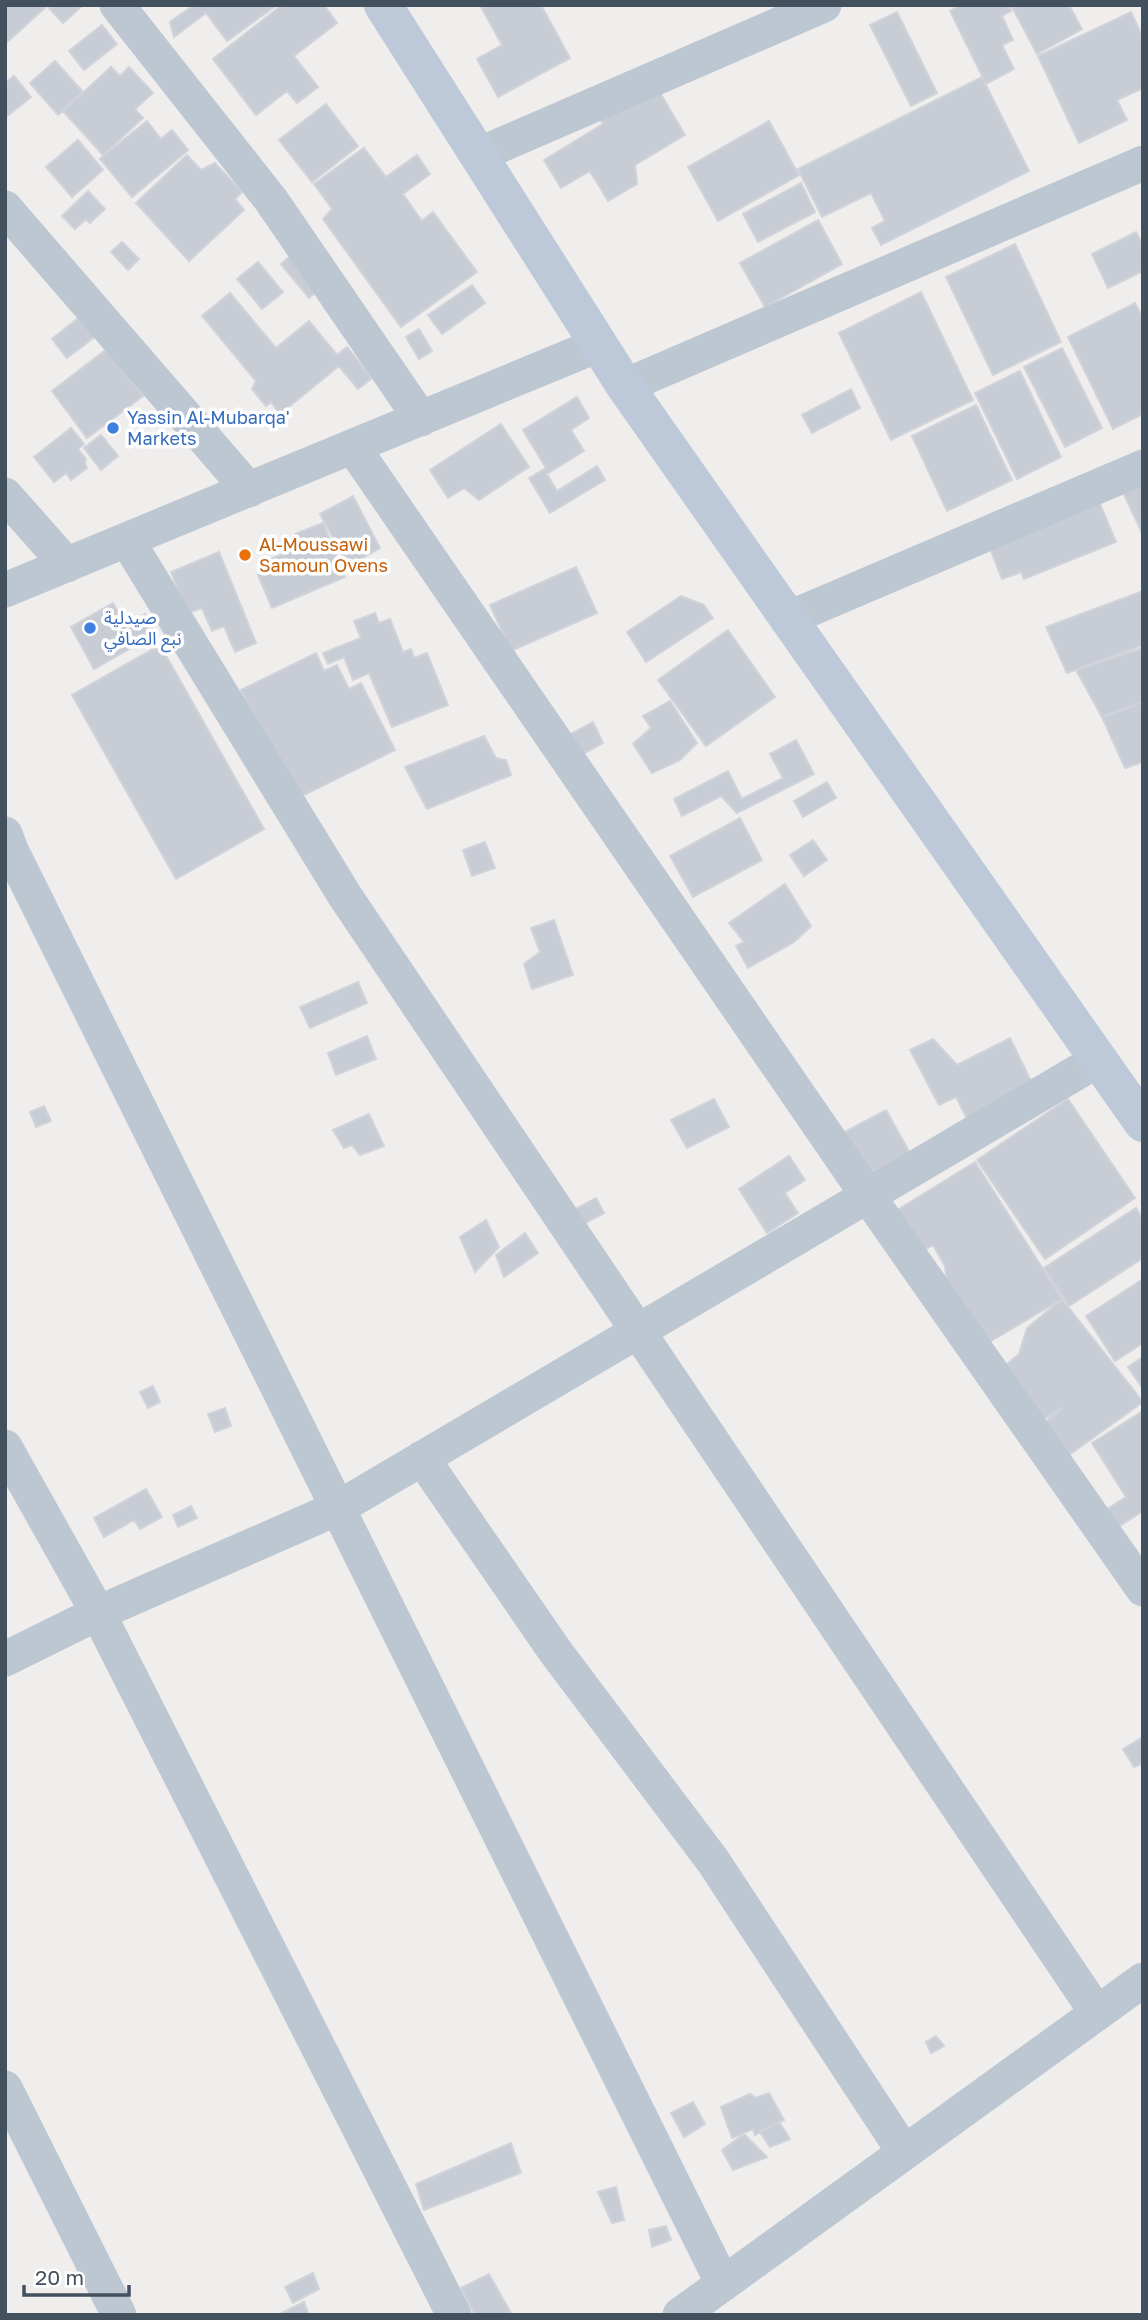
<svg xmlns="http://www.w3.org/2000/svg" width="1148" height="2320" font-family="'Golos Text','Noto Sans Arabic',sans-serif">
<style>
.building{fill:#c8ccd4;stroke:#d0d3da;stroke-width:2}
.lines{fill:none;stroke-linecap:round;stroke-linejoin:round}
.street{stroke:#bcc7d1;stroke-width:35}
.secondary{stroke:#bdc9d9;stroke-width:38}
.shop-dot{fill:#3f7fe0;stroke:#fff;stroke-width:2.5}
.food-dot{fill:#e8710a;stroke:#fff;stroke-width:2.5}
.labels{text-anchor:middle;stroke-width:7;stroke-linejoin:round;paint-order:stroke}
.shop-label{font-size:18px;fill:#366cbe;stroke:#fff;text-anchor:start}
.food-label{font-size:18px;fill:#c56008;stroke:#fff;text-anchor:start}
</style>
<rect width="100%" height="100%" fill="#f0eded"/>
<!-- building -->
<path class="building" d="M 5,5 L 48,5 L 5,44 Z
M 52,5 L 83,5 L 63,23 L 49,8 Z
M 194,5 L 277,5 L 227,41 L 206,13 L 174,37 L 170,22 Z
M 282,5 L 324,5 L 337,23 L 294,56 L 318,87 L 297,103 L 287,91 L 256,115 L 213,59 Z
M 480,5 L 541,5 L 570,58 L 498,97 L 477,59 L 502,45 Z
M 961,5 L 1009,5 L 1011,11 L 1002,16 L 1013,40 L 1002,45 L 1014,69 L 986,84 L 950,11 Z
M 1011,5 L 1069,5 L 1082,29 L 1037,54 Z
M 897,12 L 937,93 L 911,106 L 870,25 Z
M 1131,12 L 1143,38 L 1143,88 L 1117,100 L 1127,120 L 1079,143 L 1038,56 Z
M 102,25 L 117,44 L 84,70 L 69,51 Z
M 55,61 L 83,92 L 58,115 L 30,83 Z
M 111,67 L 120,76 L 129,67 L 153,93 L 135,109 L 143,118 L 103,155 L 63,111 Z
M 14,76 L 31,97 L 5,118 L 5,83 Z
M 982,77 L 1029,171 L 881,245 L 872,228 L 885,221 L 871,193 L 822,217 L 798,169 Z
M 656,86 L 685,135 L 635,165 L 637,184 L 608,201 L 590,171 L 561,188 L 544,160 L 603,124 L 595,111 Z
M 326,104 L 358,146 L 312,182 L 279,140 Z
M 147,121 L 161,139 L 172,130 L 188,150 L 132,197 L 100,159 Z
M 769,121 L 799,175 L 718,221 L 688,167 Z
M 78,140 L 103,170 L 72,197 L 46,167 Z
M 364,148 L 386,177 L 417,155 L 430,174 L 403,194 L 422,221 L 433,212 L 477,272 L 401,327 L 323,219 L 332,209 L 314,184 Z
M 187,155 L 201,170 L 215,163 L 242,192 L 235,199 L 244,210 L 189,261 L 136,203 Z
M 801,183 L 815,212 L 758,242 L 743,214 Z
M 88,191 L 105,209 L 90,223 L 86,219 L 75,229 L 62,216 Z
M 818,220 L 842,264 L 765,307 L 740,263 Z
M 1136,232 L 1143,246 L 1143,271 L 1108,288 L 1092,254 Z
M 122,242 L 139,259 L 128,270 L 111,252 Z
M 1015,244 L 1061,342 L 993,375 L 946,277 Z
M 297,250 L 326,283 L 309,298 L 281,264 Z
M 258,262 L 283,292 L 262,309 L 237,279 Z
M 472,285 L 485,303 L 442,334 L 428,315 Z
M 921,292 L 973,400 L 891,440 L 839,333 Z
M 230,293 L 276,348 L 309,321 L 337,355 L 347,347 L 372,378 L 358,389 L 339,366 L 280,414 L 271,402 L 266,406 L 252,389 L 256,381 L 202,316 Z
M 1135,303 L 1143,318 L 1143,414 L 1113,429 L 1068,337 Z
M 82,315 L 97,335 L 67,358 L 52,339 Z
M 419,329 L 432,351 L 419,359 L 406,337 Z
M 1062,348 L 1102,428 L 1065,447 L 1024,367 Z
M 107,349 L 143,396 L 87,438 L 52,391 Z
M 1020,371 L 1061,457 L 1017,479 L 975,393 Z
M 851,389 L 860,408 L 812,433 L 802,415 Z
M 577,397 L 589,418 L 571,430 L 584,451 L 547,474 L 557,491 L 597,466 L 605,480 L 550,513 L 529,478 L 546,468 L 523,430 Z
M 976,405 L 1012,480 L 947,511 L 912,436 Z
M 501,424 L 529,467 L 479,500 L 464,488 L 448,498 L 430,470 Z
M 71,428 L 84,444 L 78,449 L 86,459 L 85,464 L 87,468 L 71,480 L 66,473 L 54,482 L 34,457 Z
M 101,435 L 118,456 L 101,470 L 84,448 Z
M 1143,475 L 1143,535 L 1120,486 Z
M 353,496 L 380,548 L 348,566 L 320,514 Z
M 1098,499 L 1116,542 L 1024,579 L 1021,572 L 1002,579 L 988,543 Z
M 323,523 L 345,577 L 272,608 L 258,575 L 270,570 L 266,561 L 301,546 L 295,534 Z
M 219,552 L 256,643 L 235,652 L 224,626 L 212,631 L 202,608 L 188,613 L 171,572 Z
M 576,567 L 597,613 L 511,651 L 490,605 Z
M 1143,591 L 1143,645 L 1067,673 L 1046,627 Z
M 681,596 L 704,605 L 713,618 L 646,662 L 627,632 Z
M 113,603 L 126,625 L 145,614 L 155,634 L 94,669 L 71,627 Z
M 375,613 L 379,623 L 390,619 L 403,652 L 411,649 L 414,658 L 427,653 L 448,705 L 392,727 L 369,673 L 353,680 L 344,657 L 328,664 L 323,653 L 361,638 L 354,621 Z
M 728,630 L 775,697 L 706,746 L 658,680 Z
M 160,645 L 264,829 L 176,879 L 72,695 Z
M 1143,648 L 1143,702 L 1102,717 L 1076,670 Z
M 316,653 L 324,671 L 337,665 L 349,689 L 361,683 L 395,750 L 294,800 L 241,690 Z
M 670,701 L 697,743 L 680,760 L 652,773 L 633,744 L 651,728 L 643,716 Z
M 1143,702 L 1143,762 L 1125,768 L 1102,717 Z
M 593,722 L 603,743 L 574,759 L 563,738 Z
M 484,736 L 496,758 L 506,760 L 511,775 L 427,809 L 405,767 Z
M 796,740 L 814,774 L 737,813 L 721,796 L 682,816 L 674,799 L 728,771 L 742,799 L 783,778 L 770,754 Z
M 827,782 L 836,798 L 803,817 L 794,801 Z
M 740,818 L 762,860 L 693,897 L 670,856 Z
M 813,840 L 827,860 L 804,876 L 790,855 Z
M 485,842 L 495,868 L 472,876 L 463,850 Z
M 785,884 L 811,926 L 794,942 L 748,968 L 736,946 L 744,942 L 729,923 Z
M 554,920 L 573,975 L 532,989 L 524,964 L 540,952 L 531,928 Z
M 358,982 L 367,1003 L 310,1028 L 300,1007 Z
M 367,1036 L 376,1059 L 336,1075 L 328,1053 Z
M 1010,1038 L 1033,1085 L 967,1119 L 956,1097 L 939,1105 L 910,1050 L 933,1039 L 957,1065 Z
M 714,1099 L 729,1127 L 687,1148 L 671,1120 Z
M 1068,1099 L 1135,1198 L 1045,1259 L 977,1160 Z
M 44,1106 L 51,1121 L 36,1127 L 30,1112 Z
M 886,1110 L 910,1153 L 865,1177 L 843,1133 Z
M 369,1114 L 384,1146 L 360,1155 L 352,1145 L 344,1148 L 333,1130 Z
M 789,1156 L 805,1180 L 785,1193 L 798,1213 L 767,1233 L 739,1189 Z
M 975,1162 L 1062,1299 L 981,1347 L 948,1291 L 945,1266 L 933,1245 L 919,1253 L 894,1212 Z
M 596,1198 L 604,1213 L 578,1227 L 570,1212 Z
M 1136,1208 L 1143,1219 L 1143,1258 L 1069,1306 L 1044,1268 Z
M 486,1220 L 499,1247 L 475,1272 L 460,1237 Z
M 525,1233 L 538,1253 L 504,1277 L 496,1255 Z
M 1143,1279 L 1143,1343 L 1115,1361 L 1086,1316 Z
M 1062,1299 L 1143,1402 L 1059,1462 L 1037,1428 L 1063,1408 L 1037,1423 L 995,1374 L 1019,1354 L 1027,1328 Z
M 1143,1357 L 1143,1389 L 1128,1367 Z
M 153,1386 L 160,1402 L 148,1408 L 140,1392 Z
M 225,1408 L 231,1426 L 215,1432 L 208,1414 Z
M 1143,1411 L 1143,1511 L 1118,1527 L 1107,1509 L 1126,1497 L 1092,1443 Z
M 146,1489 L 162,1517 L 140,1529 L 134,1520 L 104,1537 L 94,1518 Z
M 191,1506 L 197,1518 L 178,1527 L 173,1515 Z
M 1143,1737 L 1143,1763 L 1134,1767 L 1123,1749 Z
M 936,2036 L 944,2046 L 931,2053 L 926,2042 Z
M 769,2093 L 784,2120 L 755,2135 L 753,2129 L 732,2138 L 721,2107 L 750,2094 L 756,2098 Z
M 693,2102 L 705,2124 L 684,2137 L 671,2113 Z
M 779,2122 L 790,2139 L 770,2147 L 760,2132 Z
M 744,2134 L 767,2157 L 733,2170 L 722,2150 Z
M 511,2143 L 521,2173 L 424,2210 L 416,2184 Z
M 616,2187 L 624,2220 L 612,2223 L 598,2192 Z
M 666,2226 L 671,2240 L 652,2247 L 649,2230 Z
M 313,2273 L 319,2289 L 293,2303 L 285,2287 Z
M 489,2274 L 512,2315 L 475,2315 L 461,2288 Z
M 304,2302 L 309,2315 L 278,2315 Z"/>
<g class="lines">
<!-- street -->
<path class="street" d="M 117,5 L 271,200 L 421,419
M 478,155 L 824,5
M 5,208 L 249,490
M 625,386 L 1143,163
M 353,447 L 868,1196 L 1143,1589
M 5,495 L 67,565
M 127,540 L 345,896 L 1097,2013
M 5,590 L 598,345
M 787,619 L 1143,467
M 5,834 L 11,850 L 723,2284
M 5,1447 L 98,1613 L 454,2315
M 422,1458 L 555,1651 L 713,1861 L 904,2152
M 5,1659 L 98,1613 L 338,1508 L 1098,1060
M 5,2088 L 119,2315
M 680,2315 L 1143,1980"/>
<!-- secondary -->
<path class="secondary" d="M 383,5 L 625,386 L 1143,1123"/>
</g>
<!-- markers -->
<g class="shop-dot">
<circle cx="113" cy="428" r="7"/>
<circle cx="90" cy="628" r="7"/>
</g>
<circle class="food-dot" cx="245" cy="555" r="7"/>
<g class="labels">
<!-- shop labels -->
<g class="shop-label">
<text x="127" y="424">Yassin Al-Mubarqa'<tspan x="127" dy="21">Markets</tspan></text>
<text x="104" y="624">صيدلية<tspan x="104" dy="21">نبع الصافي</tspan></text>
</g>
<!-- food labels -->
<g class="food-label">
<text x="259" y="551">Al-Moussawi<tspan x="259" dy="21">Samoun Ovens</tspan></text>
</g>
</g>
<!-- border -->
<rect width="1148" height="2320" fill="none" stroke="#43505d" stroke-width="14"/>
<!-- scale -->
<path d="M24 2285v10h105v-10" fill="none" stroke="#43505d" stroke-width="3.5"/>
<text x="35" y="2285" font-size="21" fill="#43505d" stroke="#ffffff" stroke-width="5" paint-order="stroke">20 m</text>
</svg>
